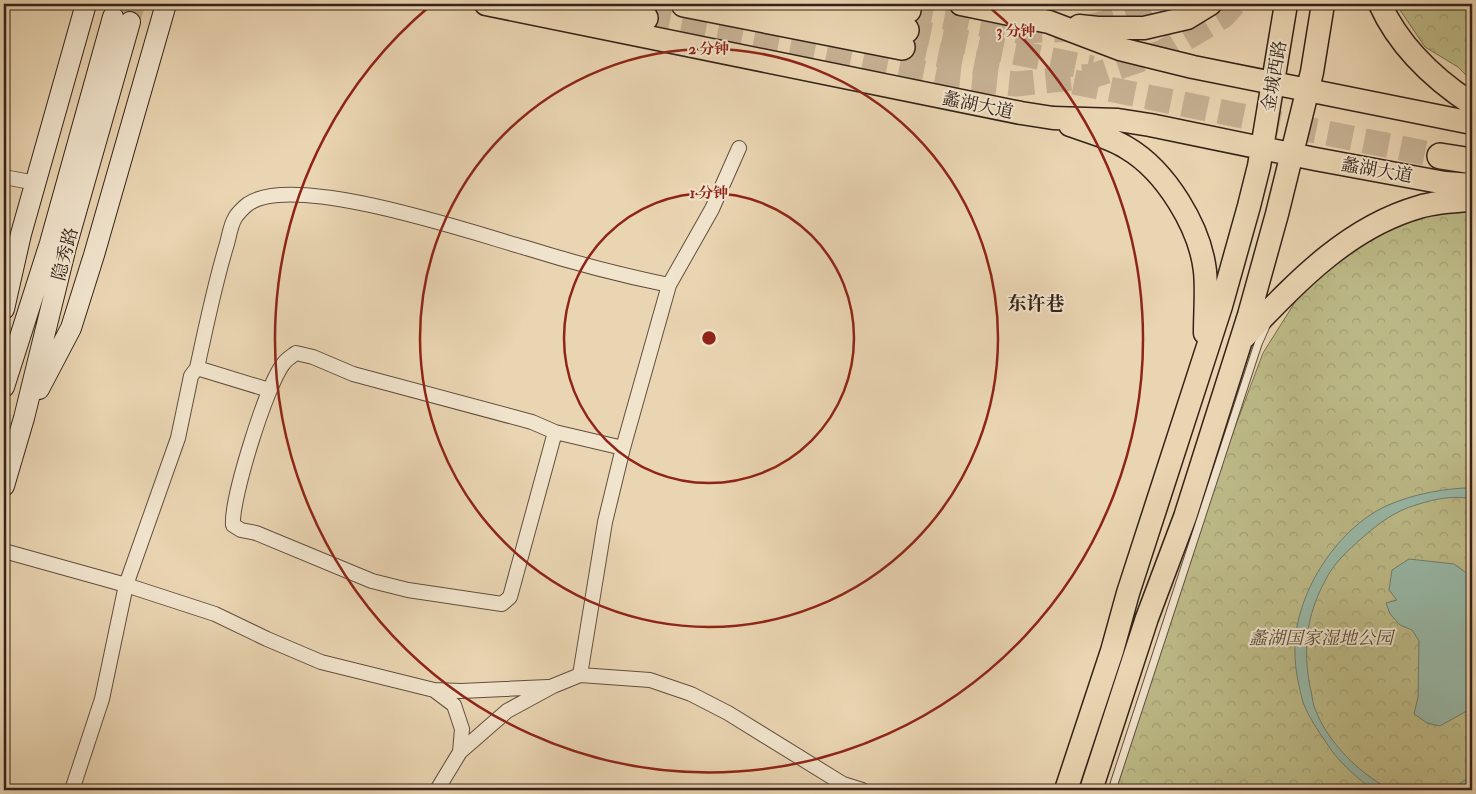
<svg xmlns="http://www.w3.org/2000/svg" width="1476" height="794" font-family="'IM FELL Double Pica','Noto Serif SC',serif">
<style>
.forest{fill:url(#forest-crowns);stroke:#786e50}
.water{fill:#98b9a8;stroke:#707d6f}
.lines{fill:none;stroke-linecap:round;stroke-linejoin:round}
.secondary-tunnel{stroke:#c6b193;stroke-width:20;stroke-dasharray:20 10;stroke-linecap:butt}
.highway-tunnel{stroke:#c6b193;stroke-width:25;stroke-dasharray:25 12;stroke-linecap:butt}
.lane-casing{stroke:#624f3f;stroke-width:9}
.street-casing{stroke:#624f3f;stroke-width:16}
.secondary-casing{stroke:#342219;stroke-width:22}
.primary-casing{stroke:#342219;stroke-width:25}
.highway-casing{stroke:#342219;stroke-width:28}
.lane{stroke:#f1e4cd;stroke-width:7}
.street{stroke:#f1e4cd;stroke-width:14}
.secondary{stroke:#f1e4cd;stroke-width:20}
.primary{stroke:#ead5b2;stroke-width:22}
.highway{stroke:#ead5b2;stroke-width:25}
.ring{fill:none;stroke:#8f2418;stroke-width:2.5}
.labels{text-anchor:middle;stroke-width:4;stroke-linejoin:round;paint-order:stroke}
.street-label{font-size:18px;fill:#342219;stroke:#f1e4cd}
.park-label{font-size:18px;font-style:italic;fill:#564835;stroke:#f1e4cd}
.neighbourhood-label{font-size:19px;font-weight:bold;fill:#342219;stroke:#f1e4cd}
.centre{fill:#8f2418;stroke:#f1e4cd;stroke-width:2.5}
.ring-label{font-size:15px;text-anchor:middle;font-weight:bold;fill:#8f2418;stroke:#f1e4cd;stroke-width:4;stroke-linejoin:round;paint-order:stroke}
</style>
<defs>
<pattern id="forest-crowns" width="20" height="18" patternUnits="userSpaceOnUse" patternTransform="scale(1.25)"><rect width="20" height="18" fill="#bdbb88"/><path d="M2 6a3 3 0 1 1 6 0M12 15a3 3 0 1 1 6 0" fill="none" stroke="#a3a075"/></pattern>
</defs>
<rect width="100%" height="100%" fill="#ead5b2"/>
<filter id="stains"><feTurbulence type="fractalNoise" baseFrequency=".004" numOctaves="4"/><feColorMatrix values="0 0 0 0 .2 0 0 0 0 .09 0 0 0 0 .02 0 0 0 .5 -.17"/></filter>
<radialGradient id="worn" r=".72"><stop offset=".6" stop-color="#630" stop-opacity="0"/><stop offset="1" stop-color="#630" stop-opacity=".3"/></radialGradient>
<!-- forest -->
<path class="forest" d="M 1396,4 L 1472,4 L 1472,79 L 1467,76 L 1458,67 L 1425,47 Z
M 1472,203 L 1472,790 L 1116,790 L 1191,544 L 1263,353 L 1307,283 L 1376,232 Z"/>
<!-- water -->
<path class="water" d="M 1463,488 L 1472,489 L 1472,499 C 1454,495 1434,499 1416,505 C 1395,511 1379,523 1362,538 C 1348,550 1333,564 1325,581 C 1306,616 1303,649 1310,687 C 1312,693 1312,700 1314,706 C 1326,741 1360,775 1392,790 C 1388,790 1382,791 1377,790 C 1366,788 1339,761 1332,751 C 1322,736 1309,719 1303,702 C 1299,687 1295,670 1295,653 C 1293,597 1335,530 1386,506 C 1411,495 1436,490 1463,488 Z
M 1409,559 L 1454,564 L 1472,577 L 1472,708 L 1440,726 L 1427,723 L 1414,714 L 1418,697 L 1419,641 L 1412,630 L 1400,625 L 1390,614 L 1386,603 L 1397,600 L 1389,590 L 1392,570 Z
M 1472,776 L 1472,788 L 1468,790 L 1449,790 Z"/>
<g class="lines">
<!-- secondary-tunnel -->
<path class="secondary-tunnel" d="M 130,22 L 135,4"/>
<!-- highway-tunnel -->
<path class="highway-tunnel" d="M 908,10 L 1018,31 L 1083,29 L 1139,13 L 1156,4
M 645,18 L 939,76 L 1016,84 L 1092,76 L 1163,52 L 1223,16 L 1234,4
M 906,30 L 1092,68
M 902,47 L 1005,68
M 1074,82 L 1440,156"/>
<!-- lane casing -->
<g class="lane-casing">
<path id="lane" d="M 1112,790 L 1258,344 L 1266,326"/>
</g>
<!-- street casing -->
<g class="street-casing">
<path id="street" d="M 4,177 L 36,183
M 197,368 L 269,390
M 555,432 L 510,597 L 502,604 L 408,590 L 372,581 L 256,533 L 241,530 L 233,525 C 231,499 267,383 284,363 C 287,359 292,356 296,353 L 313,357 L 353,374 L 532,422 L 555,432 L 623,448
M 4,551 L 126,585 L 215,614 L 267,639 L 321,662 L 434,690 L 454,705 L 462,729 L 460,752
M 580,675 L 605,522 L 623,448 L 669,285 L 712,209 L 739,148
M 434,690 L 461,691 L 548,687
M 72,790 L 102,699 L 126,585 L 178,438 L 191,376 L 197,368 C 206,327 214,287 226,247 C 229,238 230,226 235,218 C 237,214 244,207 248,204 C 294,172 470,232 523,247 C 571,262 620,275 669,285
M 437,790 L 460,752 L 507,711 L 553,686 L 580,675 L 650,680 L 691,694 L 728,713 L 843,784 L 862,790"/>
</g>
<!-- secondary casing -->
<g class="secondary-casing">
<path id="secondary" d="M 4,309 L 21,234 L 86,4
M 4,387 L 50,243 L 113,17
M 39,389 L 71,328 L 94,255 L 166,4
M 4,486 L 24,418 L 66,247 L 130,22"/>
</g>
<!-- primary casing -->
<g class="primary-casing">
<path id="primary" d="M 486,4 L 1021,113 L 1053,118 L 1118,120 L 1150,125 L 1315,159 L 1445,183 L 1472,185
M 961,4 L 1049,22 L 1120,49 L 1193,67 L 1472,123
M 1380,4 C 1399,46 1434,79 1472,104
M 1079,26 L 1098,28 L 1144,28 L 1187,18 L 1210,4
M 1070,125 C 1089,132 1110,137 1127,148 C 1166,171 1200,227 1205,271 C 1207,291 1205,313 1205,333
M 1244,337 C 1295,284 1346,228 1419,207 C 1436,202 1455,201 1472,200
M 1066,790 L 1112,651 L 1128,593 L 1221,306 L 1249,206 L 1259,166 L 1286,4
M 1091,790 L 1147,618 L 1185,517 L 1249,315 L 1277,214 L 1312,72 L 1323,4"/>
</g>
<!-- highway casing -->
<g class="highway-casing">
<path id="highway" d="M 577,4 L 645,18
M 684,4 L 902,47
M 774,4 L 906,30
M 875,4 L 908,10
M 1440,156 L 1472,161"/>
</g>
<!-- lane -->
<use href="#lane" class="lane"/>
<!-- street -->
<use href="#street" class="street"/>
<!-- secondary -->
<use href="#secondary" class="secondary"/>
<!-- primary -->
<use href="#primary" class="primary"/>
<!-- highway -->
<use href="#highway" class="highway"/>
</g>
<!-- distance rings -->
<g class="ring">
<circle cx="709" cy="338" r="145"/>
<circle cx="709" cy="338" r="289"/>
<path d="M988 6A434 434 0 1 1 430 6"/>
</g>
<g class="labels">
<!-- street labels -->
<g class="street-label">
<text transform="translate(1274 76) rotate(-80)" y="6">金城西路</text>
<text transform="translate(978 105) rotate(12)" y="6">蠡湖大道</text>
<text transform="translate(1377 170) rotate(10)" y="6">蠡湖大道</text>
<text transform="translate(65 254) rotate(-75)" y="6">隐秀路</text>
</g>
<!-- park labels -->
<g class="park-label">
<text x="1321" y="644">蠡湖国家湿地公园</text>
</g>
<!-- neighbourhood labels -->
<g class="neighbourhood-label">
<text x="1036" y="310">东许巷</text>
</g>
</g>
<circle cx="709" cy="338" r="8" class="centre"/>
<g class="ring-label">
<text x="1016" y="36">3 分钟</text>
<text x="709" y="54">2 分钟</text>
<text x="709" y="198">1 分钟</text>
</g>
<!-- margin -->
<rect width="1476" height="794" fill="none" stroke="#ead5b2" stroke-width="20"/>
<rect x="5" y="5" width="1466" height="784" fill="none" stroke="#342219" stroke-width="2.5"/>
<rect x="10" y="10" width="1456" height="774" fill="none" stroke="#342219"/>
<rect width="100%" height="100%" filter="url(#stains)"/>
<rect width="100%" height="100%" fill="url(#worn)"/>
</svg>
